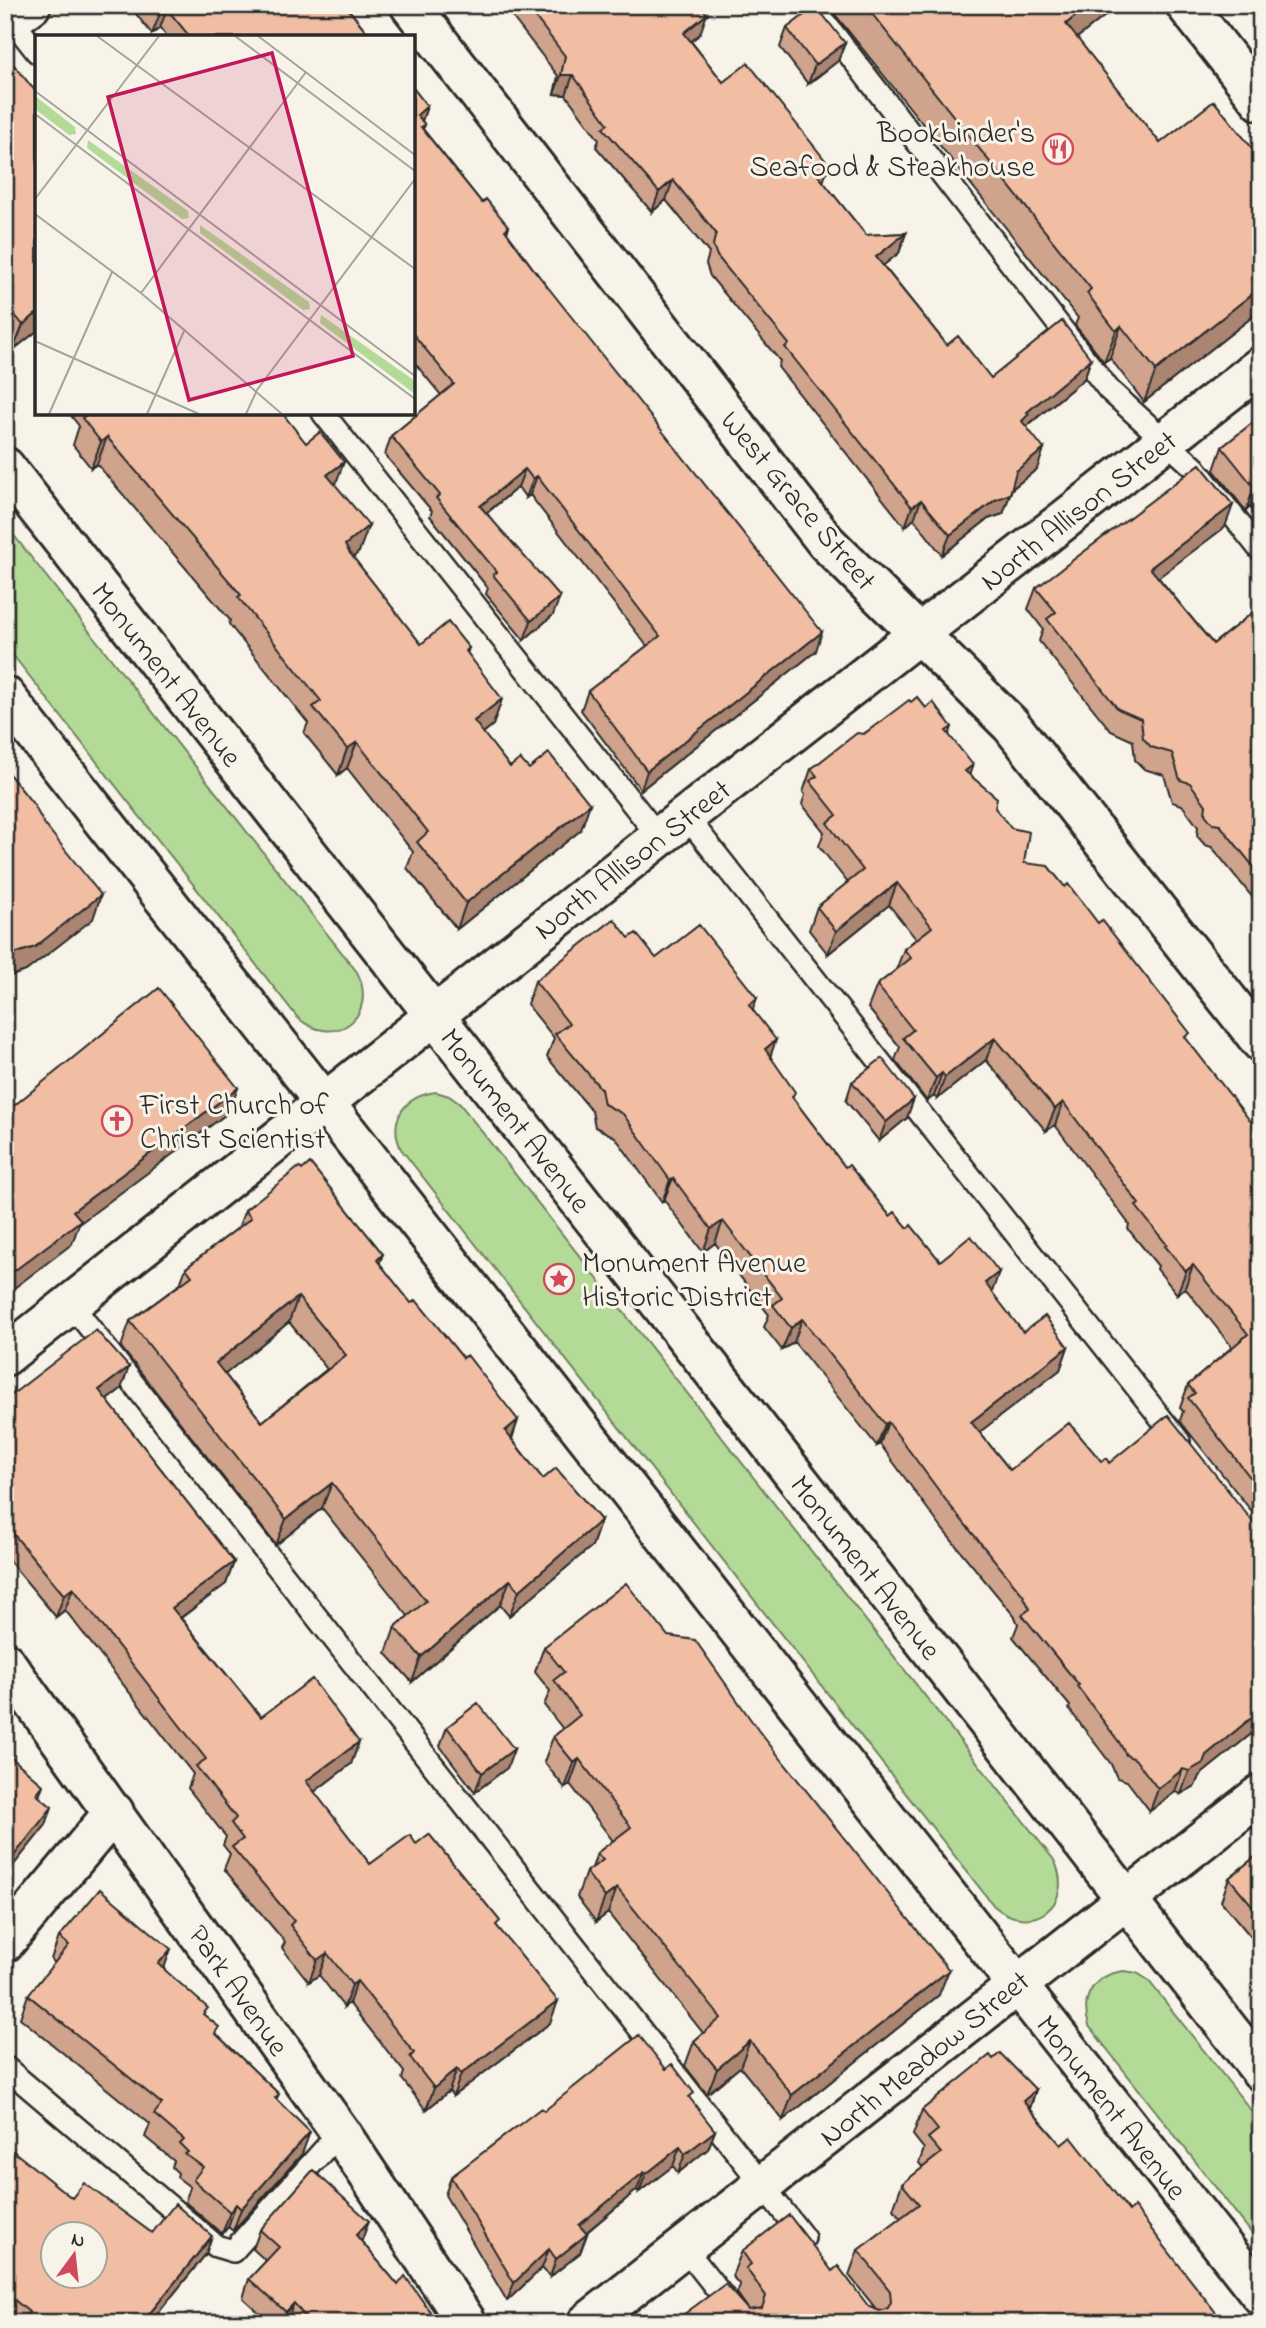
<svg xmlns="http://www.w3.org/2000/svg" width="1266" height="2328" font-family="'Indie Flower',sans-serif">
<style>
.green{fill:#b3da96;stroke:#6f8260;stroke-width:2}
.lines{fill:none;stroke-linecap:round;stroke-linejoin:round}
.lane-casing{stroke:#2b2b2b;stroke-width:26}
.street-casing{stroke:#2b2b2b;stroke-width:44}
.secondary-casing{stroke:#2b2b2b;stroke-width:44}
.primary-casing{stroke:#2b2b2b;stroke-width:44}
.lane{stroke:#f7f3e8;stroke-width:21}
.street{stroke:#f7f3e8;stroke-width:38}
.secondary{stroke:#f7f3e8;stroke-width:38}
.primary{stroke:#f7f3e8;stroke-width:38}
.wall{fill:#cfa38c;stroke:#2b2b2b;stroke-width:2;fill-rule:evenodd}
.shaded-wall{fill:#a98572;stroke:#2b2b2b;stroke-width:2}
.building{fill:#f1bea3;stroke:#2b2b2b;stroke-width:2;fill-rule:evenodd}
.labels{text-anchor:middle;stroke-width:6;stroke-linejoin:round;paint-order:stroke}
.poi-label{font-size:30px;fill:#2b2b2b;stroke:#f7f3e8;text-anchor:start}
.street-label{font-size:30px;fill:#2b2b2b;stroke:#f7f3e8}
.inset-road{fill:none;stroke:#a5a39c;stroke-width:2}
.view{fill:#c2185b;fill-opacity:0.15;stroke:#c2185b;stroke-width:3.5}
.inset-edge{fill:none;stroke:#2b2b2b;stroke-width:3.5}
</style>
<rect width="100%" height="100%" fill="#f7f3e8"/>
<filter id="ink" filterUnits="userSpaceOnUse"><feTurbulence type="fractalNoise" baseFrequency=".0143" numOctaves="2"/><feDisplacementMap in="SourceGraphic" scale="14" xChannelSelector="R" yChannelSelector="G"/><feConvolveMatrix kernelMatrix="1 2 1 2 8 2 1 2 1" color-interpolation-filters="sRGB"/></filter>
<g filter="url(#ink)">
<!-- green -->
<path class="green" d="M 5,524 L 357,972 C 379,1016 335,1050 298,1018 L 5,645 Z
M 436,1092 L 449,1096 L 460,1104 L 1054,1860 C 1076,1904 1032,1938 994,1906 L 401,1149 C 388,1120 404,1096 436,1092 Z
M 1124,1971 L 1137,1973 L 1148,1980 L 1261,2123 L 1261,2245 L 1089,2026 C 1080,1997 1093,1975 1124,1971 Z"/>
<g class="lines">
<!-- lane casing -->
<g class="lane-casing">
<path id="lane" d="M 811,5 L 1109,390 L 1195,468 L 1261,551
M 7,14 L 37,52
M 323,413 L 659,837
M 686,816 L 1179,1441
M 71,1304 L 804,2238
M 5,2067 L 216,2246 L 233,2251 L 340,2132
M 683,2246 L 744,2323"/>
</g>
<!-- street casing -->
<g class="street-casing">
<path id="street" d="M 410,5 L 826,542 L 1011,725 L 1261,1042
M 5,24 L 31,5
M 5,1356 L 686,816 L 1261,366
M 5,1662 L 340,2132 L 467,2323
M 5,1942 L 114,1812"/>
</g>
<!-- secondary casing -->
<g class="secondary-casing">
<path id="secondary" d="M 5,467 L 1261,2071
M 5,696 L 1261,2295
M 587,2323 L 1261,1794"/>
</g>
<!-- primary casing -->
<g class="primary-casing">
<path id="primary" d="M 1186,5 L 1261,101"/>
</g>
<!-- lane -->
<use href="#lane" class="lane"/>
<!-- street -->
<use href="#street" class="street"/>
<!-- secondary -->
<use href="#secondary" class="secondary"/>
<!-- primary -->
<use href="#primary" class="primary"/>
</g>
<!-- wall -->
<path class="wall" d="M 129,5 L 345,5 L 371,37 L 167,37 L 160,28 L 152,34 Z
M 503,5 L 700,5 L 700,34 L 691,41 L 723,82 L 823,182 L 866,235 L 906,233 L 899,253 L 883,265 L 947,345 L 991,378 L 1091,359 L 1084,379 L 1026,427 L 1037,469 L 1012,489 L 1003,514 L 988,519 L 942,555 L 914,519 L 905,527 L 778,367 L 780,361 L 710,276 L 706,264 L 709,253 L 666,200 L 652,212 L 596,147 L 599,140 L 566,95 L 554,94 L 558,76 Z
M 831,5 L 1112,5 L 1110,12 L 1077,38 L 1160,143 L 1261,159 L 1261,310 L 1144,402 L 1110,358 L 1104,362 L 1075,325 L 1078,318 L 830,8 Z
M 787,28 L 845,43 L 838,61 L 808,84 L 780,47 Z
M 5,70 L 37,93 L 37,331 L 13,350 L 5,340 Z
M 413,88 L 427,106 L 422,121 L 425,125 L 423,129 L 482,203 L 509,227 L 507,233 L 816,651 L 641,790 L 581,710 L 588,691 L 647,646 L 530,495 L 526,498 L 518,487 L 487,513 L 553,615 L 524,640 L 486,594 L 488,588 L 430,516 L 432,511 L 385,455 L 391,436 L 441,395 L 413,361 Z
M 69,413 L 282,413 L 335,485 L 359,552 L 353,557 L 421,644 L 469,648 L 467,654 L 502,699 L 493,725 L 483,733 L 510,767 L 581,830 L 457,929 L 407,868 L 413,852 L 347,768 L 338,775 L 304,733 L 308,723 L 229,624 L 230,620 L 97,464 L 91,468 L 73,445 L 79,426 Z
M 1261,416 L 1261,521 L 1250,507 L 1246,511 L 1214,470 L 1222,447 Z
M 1225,527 L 1158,577 L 1213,644 L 1261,606 L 1261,908 L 1212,847 L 1205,845 L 1197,836 L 1198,827 L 1182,805 L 1172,802 L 1164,775 L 1144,769 L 1135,760 L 1133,741 L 1111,731 L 1039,641 L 1043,629 L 1028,609 L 1036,588 Z
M 911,702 L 926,708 L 952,727 L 949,735 L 969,775 L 995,808 L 1024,863 L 1187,1040 L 1261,1135 L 1261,1523 L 1180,1421 L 1183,1411 L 1180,1408 L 1188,1385 L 1232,1347 L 1185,1288 L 1177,1294 L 1157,1269 L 1158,1266 L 1128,1229 L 1129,1224 L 1055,1125 L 1046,1131 L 986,1060 L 937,1099 L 934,1096 L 927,1101 L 895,1060 L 900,1047 L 868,1008 L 877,985 L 896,970 L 904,949 L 916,939 L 889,905 L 828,954 L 809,930 L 817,907 L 848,883 L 819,846 L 824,832 L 802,804 L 805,795 L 803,792 L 811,769 Z
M 629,938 L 656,958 L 753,1010 L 770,1056 L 793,1098 L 845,1167 L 890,1216 L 908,1228 L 940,1261 L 992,1293 L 1023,1332 L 1068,1347 L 1060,1370 L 979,1432 L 1010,1470 L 1101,1461 L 1109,1463 L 1261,1532 L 1261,1726 L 1199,1776 L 1195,1786 L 1181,1794 L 1175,1792 L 1150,1811 L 1127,1781 L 1117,1778 L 1111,1764 L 1069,1709 L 1070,1706 L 1013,1637 L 1018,1624 L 1015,1617 L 943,1530 L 880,1444 L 877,1446 L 794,1342 L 782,1350 L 764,1327 L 769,1315 L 715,1243 L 703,1252 L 664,1200 L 662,1202 L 615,1137 L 595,1127 L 592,1111 L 547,1057 L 554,1038 L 527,1004 L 535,981 Z
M 852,1082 L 907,1118 L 879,1141 L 846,1101 Z
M 245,1210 L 380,1264 L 411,1303 L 463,1358 L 518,1420 L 512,1439 L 543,1479 L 601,1520 L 592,1546 L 509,1616 L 500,1605 L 412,1682 L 386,1653 L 395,1627 L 408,1616 L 322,1508 L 276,1545 L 121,1347 L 130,1321 L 180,1284 L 186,1268 L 238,1228 ZM 289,1322 L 327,1369 L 262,1422 L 225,1374 Z
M 121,1389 L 107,1400 L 234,1562 L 226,1584 L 181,1618 L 261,1717 L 359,1742 L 351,1764 L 314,1792 L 370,1864 L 416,1844 L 498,1928 L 550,2023 L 453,2096 L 449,2091 L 426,2110 L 402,2079 L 404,2072 L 349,2003 L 344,2007 L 319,1975 L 309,1982 L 282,1948 L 285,1942 L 224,1869 L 230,1854 L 223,1845 L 226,1837 L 188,1788 L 193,1774 L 65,1610 L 56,1617 L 5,1556 L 5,1400 Z
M 544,1647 L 939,1995 L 783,2120 L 740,2067 L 707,2094 L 685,2066 L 694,2041 L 703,2033 L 608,1913 L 596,1922 L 577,1897 L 586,1872 L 592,1868 L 597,1853 L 613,1841 L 570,1784 L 565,1788 L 544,1762 L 553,1737 L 563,1729 L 544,1705 L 550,1691 L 535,1672 Z
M 447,1727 L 514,1749 L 507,1768 L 475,1792 L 440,1746 Z
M 1261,1852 L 1261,1949 L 1221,1901 L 1229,1878 Z
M 59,1937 L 163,1968 L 205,2016 L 217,2035 L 279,2094 L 276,2100 L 302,2154 L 233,2231 L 228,2227 L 222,2234 L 185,2202 L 190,2187 L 177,2177 L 178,2173 L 172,2167 L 174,2161 L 145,2137 L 150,2124 L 20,2018 L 28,1995 L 55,1963 L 51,1959 Z
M 993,2059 L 1036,2090 L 1030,2109 L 1061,2145 L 1129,2211 L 1224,2323 L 672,2323 L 749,2310 L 737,2293 L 740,2285 L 732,2276 L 742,2251 L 832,2271 L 869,2307 L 876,2309 L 849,2275 L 858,2250 L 901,2218 L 893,2209 L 902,2184 L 923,2168 L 919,2163 L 924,2149 L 913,2135 L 922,2110 Z
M 691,2101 L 715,2131 L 708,2149 L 678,2173 L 673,2166 L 639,2192 L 637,2190 L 586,2233 L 587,2234 L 580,2253 L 550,2277 L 542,2268 L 507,2301 L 445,2195 L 451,2177 L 544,2111 Z
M 5,2161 L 72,2198 L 152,2233 L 206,2254 L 150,2323 L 13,2323 L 5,2317 Z
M 369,2221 L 361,2241 L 398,2285 L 438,2323 L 288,2323 L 287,2321 L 286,2323 L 270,2323 L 243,2298 L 249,2279 L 266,2261 L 253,2249 L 260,2230 Z"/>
<!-- shaded-wall -->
<path class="shaded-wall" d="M 1089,5 L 1112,5 L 1110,12 L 1054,56 L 1066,24 Z
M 167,9 L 160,28 L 152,34 L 159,16 Z
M 707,14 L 700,34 L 677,53 L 684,33 Z
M 845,43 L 838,61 L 808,84 L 815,65 Z
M 561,75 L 573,75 L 566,95 L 554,94 Z
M 427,106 L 421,124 L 417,115 Z
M 829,165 L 822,185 L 817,174 Z
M 673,180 L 666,200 L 652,212 L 659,192 Z
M 906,233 L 899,253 L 869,277 L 876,257 Z
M 1261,287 L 1261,310 L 1144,402 L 1156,370 Z
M 11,310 L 5,326 L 5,314 Z
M 37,313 L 37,331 L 13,350 L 23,325 Z
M 1121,326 L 1110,358 L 1104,362 L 1116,331 Z
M 1091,359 L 1084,379 L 1024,428 L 1022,421 L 1027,412 Z
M 107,437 L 97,464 L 91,468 L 101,442 Z
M 1044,449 L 1037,469 L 1009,491 L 1016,471 Z
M 344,462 L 334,488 L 327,475 Z
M 525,469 L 518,487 L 473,524 L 480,506 Z
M 537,476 L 530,495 L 526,498 L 533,479 Z
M 1259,484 L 1250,507 L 1246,511 L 1254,487 Z
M 1010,494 L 1003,514 L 988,519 L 942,555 L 950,535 L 995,500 Z
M 921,500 L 914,519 L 905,527 L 912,507 Z
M 1233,505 L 1225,527 L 1142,590 L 1150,568 Z
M 369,525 L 359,552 L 336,572 L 345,545 Z
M 560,597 L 553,615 L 524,640 L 531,621 Z
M 822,632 L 816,651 L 641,790 L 647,771 Z
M 502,699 L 493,725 L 464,748 L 474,721 Z
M 357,742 L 347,768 L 338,775 L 347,749 Z
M 973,765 L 965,787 L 965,771 Z
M 590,804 L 581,830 L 457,929 L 466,903 Z
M 897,883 L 889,905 L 828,954 L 836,931 Z
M 101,895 L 93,919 L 26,971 L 5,978 L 5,960 Z
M 757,998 L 749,1021 L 749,1005 Z
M 995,1038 L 986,1060 L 937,1099 L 945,1077 Z
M 776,1040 L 768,1063 L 765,1049 Z
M 942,1073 L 934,1096 L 927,1101 L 936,1078 Z
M 238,1088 L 229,1112 L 79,1224 L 72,1244 L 5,1295 L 5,1278 L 73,1211 Z
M 914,1099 L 907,1118 L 879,1141 L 886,1122 Z
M 1063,1102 L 1055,1125 L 1046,1131 L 1055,1109 Z
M 673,1178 L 664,1200 L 662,1202 L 670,1180 Z
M 723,1221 L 715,1243 L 703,1252 L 711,1229 Z
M 383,1254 L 374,1279 L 377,1260 Z
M 1193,1265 L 1185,1288 L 1177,1294 L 1186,1271 Z
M 999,1272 L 991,1295 L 985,1283 Z
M 298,1297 L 289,1322 L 207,1389 L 216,1363 Z
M 802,1319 L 794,1342 L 782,1350 L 791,1328 Z
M 1068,1347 L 1060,1370 L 963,1445 L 971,1422 Z
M 129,1367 L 121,1389 L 91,1412 L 99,1390 Z
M 518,1420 L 509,1446 L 505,1431 Z
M 888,1422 L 880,1444 L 877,1446 L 885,1424 Z
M 332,1483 L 322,1508 L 276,1545 L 286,1519 Z
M 601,1520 L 592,1546 L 509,1616 L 519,1591 Z
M 234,1562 L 226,1584 L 164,1630 L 172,1608 Z
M 510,1580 L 500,1605 L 412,1682 L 421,1657 Z
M 73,1588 L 65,1610 L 56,1617 L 64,1595 Z
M 1261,1710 L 1261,1726 L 1199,1776 L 1195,1786 L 1181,1794 L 1189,1771 L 1206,1755 Z
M 359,1742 L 351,1764 L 298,1804 L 306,1781 Z
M 514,1749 L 507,1768 L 475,1792 L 482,1773 Z
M 579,1759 L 570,1784 L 565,1788 L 574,1763 Z
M 1183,1769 L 1175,1792 L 1150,1811 L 1158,1789 Z
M 43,1785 L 37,1803 L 36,1794 Z
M 52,1807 L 46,1825 L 5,1876 L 5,1867 Z
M 617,1888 L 608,1913 L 596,1922 L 605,1897 Z
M 171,1949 L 163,1971 L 158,1964 Z
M 327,1953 L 319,1975 L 309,1982 L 317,1960 Z
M 949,1970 L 939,1995 L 783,2120 L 792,2095 Z
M 357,1981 L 349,2003 L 344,2007 L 352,1985 Z
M 558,2001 L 550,2023 L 453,2096 L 461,2074 Z
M 750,2041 L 740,2067 L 707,2094 L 717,2069 Z
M 457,2069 L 449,2091 L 426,2110 L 434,2088 Z
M 1036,2090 L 1027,2115 L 1023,2101 Z
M 715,2131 L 708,2149 L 678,2173 L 685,2154 Z
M 310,2132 L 302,2154 L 233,2231 L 241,2209 Z
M 680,2147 L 673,2166 L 639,2192 L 646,2174 Z
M 644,2172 L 637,2190 L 572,2244 L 579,2225 Z
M 236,2204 L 228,2227 L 222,2234 L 230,2212 Z
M 369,2221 L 362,2240 L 349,2254 L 356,2235 Z
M 587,2234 L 580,2253 L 550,2277 L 556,2259 Z
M 212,2236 L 206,2254 L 150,2323 L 142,2323 Z
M 549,2249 L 542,2268 L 507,2301 L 514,2283 Z
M 294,2303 L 287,2321 L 286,2323 L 282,2323 L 286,2312 Z"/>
<!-- building -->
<path class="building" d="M 150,5 L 345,5 L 371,37 L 190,37 L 167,9 L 159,16 Z
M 526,5 L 700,5 L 707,14 L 684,33 L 723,82 L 748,63 L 829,165 L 817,174 L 866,235 L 906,233 L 876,257 L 947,345 L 958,336 L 991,378 L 1062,321 L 1091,359 L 1027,412 L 1029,414 L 1022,421 L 1044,449 L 1016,471 L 1010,494 L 995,500 L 950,535 L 921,500 L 912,507 L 785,347 L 789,344 L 717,256 L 713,245 L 716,233 L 673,180 L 659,192 L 603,128 L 608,124 L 573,75 L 561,75 L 565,56 Z
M 865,5 L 1089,5 L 1066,24 L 1160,143 L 1214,101 L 1261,159 L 1261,287 L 1156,370 L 1121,326 L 1116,331 L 1087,293 L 1091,289 Z
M 816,6 L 845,43 L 815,65 L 787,28 Z
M 13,64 L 37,93 L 37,313 L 23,325 L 11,310 L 5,314 L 5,70 Z
M 413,88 L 427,106 L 417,115 L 425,125 L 421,127 L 482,203 L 486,199 L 509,227 L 505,230 L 531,266 L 822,632 L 647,771 L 588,691 L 660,636 L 537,476 L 533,479 L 525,469 L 480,506 L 560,597 L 531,621 L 493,575 L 497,572 L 436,498 L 440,495 L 391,436 L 454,384 L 413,334 Z
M 89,413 L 282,413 L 306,443 L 320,432 L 344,462 L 327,475 L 369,525 L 345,545 L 349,552 L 421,644 L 448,622 L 469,648 L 466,651 L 502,699 L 474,721 L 510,767 L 520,759 L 529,769 L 549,753 L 590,804 L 466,903 L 417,842 L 428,832 L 357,742 L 347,749 L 313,707 L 321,701 L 238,597 L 241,595 L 107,437 L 101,442 L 82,418 Z
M 1261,416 L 1261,486 L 1259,484 L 1254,487 L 1222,447 Z
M 1200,464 L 1233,505 L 1150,568 L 1213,644 L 1261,606 L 1261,876 L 1220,825 L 1213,824 L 1205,814 L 1206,805 L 1190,783 L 1180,780 L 1172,753 L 1151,747 L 1143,738 L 1141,719 L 1118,709 L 1047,619 L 1056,612 L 1036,588 Z
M 917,697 L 926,708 L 933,702 L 952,727 L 946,731 L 973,765 L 965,771 L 997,798 L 995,808 L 1011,828 L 1029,832 L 1024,863 L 1048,866 L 1065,887 L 1068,884 L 1098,923 L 1102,920 L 1190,1033 L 1185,1037 L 1261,1135 L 1261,1491 L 1188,1398 L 1195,1393 L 1188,1385 L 1248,1334 L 1193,1265 L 1186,1271 L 1165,1246 L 1167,1245 L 1136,1206 L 1139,1204 L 1063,1102 L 1055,1109 L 995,1038 L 945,1077 L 942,1073 L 936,1078 L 903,1038 L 913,1030 L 877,985 L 911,958 L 904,949 L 932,927 L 897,883 L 836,931 L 817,907 L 863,870 L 827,823 L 837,815 L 810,781 L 817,776 L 811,769 L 857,733 L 864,734 L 909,700 L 911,702 Z
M 5,769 L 34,805 L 43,822 L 101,895 L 35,947 L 11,955 L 5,960 Z
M 614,919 L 629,938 L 636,933 L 656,958 L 699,925 L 757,998 L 749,1005 L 776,1040 L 765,1049 L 795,1092 L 792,1097 L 845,1167 L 849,1165 L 890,1216 L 895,1212 L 908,1228 L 911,1225 L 940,1261 L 971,1236 L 999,1272 L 985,1283 L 1023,1332 L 1045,1316 L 1068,1347 L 971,1422 L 1010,1470 L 1069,1423 L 1101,1461 L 1106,1458 L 1109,1463 L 1168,1415 L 1261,1532 L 1261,1710 L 1206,1755 L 1203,1763 L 1189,1771 L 1183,1769 L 1158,1789 L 1135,1759 L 1126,1755 L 1119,1742 L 1077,1686 L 1079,1685 L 1022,1615 L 1030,1609 L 1023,1595 L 951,1507 L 888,1422 L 885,1424 L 802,1319 L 791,1328 L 773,1305 L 782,1298 L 723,1221 L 711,1229 L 673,1178 L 670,1180 L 623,1114 L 604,1104 L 601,1089 L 555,1034 L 569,1024 L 535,981 Z
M 159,988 L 238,1088 L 73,1211 L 81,1220 L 5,1278 L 5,1113 Z
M 882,1058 L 914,1099 L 886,1122 L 852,1082 Z
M 310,1163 L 383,1254 L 377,1260 L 411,1303 L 416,1300 L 463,1358 L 467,1355 L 518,1420 L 505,1431 L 543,1479 L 556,1468 L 601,1520 L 519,1591 L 510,1580 L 421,1657 L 395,1627 L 426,1601 L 332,1483 L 286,1519 L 130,1321 L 192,1276 L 186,1268 L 251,1218 L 245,1210 L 299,1167 L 302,1170 ZM 298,1297 L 346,1355 L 262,1422 L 216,1363 Z
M 96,1330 L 129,1367 L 99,1390 L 234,1562 L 172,1608 L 261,1717 L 312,1679 L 359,1742 L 306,1781 L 370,1864 L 410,1835 L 416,1844 L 429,1834 L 500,1921 L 496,1925 L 558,2001 L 461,2074 L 457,2069 L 434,2088 L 410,2057 L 414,2053 L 357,1981 L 352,1985 L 327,1953 L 317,1960 L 290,1925 L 294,1921 L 232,1847 L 243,1839 L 231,1823 L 236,1818 L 196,1766 L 206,1759 L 73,1588 L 64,1595 L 5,1524 L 5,1400 Z
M 626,1583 L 668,1636 L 695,1640 L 758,1730 L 949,1970 L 792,2095 L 750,2041 L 717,2069 L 694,2041 L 721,2018 L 617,1888 L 605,1897 L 586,1872 L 603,1860 L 597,1853 L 631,1827 L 579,1759 L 574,1763 L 553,1737 L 580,1715 L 554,1680 L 564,1672 L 544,1647 Z
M 478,1703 L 514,1749 L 482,1773 L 447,1727 Z
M 5,1752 L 43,1785 L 36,1794 L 52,1807 L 5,1867 Z
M 1261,1852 L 1261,1916 L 1229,1878 Z
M 100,1889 L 171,1949 L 158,1964 L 208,2008 L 203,2014 L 219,2027 L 215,2033 L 279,2094 L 275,2098 L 310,2132 L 241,2209 L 236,2204 L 230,2212 L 193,2180 L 203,2167 L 185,2154 L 188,2152 L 180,2144 L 184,2140 L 154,2114 L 162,2104 L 28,1995 L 69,1945 L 59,1937 Z
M 639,2035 L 666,2069 L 672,2064 L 694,2093 L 689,2097 L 715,2131 L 685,2154 L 680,2147 L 646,2174 L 644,2172 L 579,2225 L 587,2234 L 556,2259 L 549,2249 L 514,2283 L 451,2177 L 541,2108 L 544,2111 Z
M 1000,2053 L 1036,2090 L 1023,2101 L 1061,2145 L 1071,2137 L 1129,2211 L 1134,2207 L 1224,2323 L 672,2323 L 725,2284 L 748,2310 L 762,2308 L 766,2296 L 746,2268 L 751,2264 L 742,2251 L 789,2215 L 832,2271 L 838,2266 L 869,2307 L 880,2311 L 888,2308 L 891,2302 L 890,2291 L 858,2250 L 919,2204 L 902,2184 L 941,2153 L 928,2138 L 938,2130 L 922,2110 L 990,2055 L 993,2059 Z
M 13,2151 L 72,2198 L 84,2183 L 152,2233 L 175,2204 L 212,2236 L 142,2323 L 26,2323 L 22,2319 L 29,2312 L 5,2292 L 5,2161 ZM 52,2234 L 94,2234 L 94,2276 L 52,2276 Z
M 313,2170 L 369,2221 L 356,2235 L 398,2285 L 405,2276 L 438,2323 L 310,2323 L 294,2303 L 286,2312 L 249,2279 L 279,2247 L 260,2230 Z"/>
</g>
<!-- icons -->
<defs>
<g id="restaurant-ring" transform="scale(1.575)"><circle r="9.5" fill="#f7f3e8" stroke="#d1495b" stroke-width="1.5"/><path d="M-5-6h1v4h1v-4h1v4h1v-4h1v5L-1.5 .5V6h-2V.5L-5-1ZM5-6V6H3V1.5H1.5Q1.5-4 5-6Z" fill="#d1495b"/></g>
<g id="church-ring" transform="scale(1.575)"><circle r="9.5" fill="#f7f3e8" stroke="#d1495b" stroke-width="1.5"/><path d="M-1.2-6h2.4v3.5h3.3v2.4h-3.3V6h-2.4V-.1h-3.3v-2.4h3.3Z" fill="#d1495b"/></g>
<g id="sight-ring" transform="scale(1.575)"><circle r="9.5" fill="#f7f3e8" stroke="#d1495b" stroke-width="1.5"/><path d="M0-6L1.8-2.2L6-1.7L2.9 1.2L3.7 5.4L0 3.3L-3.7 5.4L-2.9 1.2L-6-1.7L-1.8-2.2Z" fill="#d1495b"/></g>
</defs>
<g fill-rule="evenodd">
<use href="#restaurant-ring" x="1058" y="149"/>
<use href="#church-ring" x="117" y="1121"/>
<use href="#sight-ring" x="559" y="1279"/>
</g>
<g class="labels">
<!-- poi labels -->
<g class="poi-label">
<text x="1035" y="142" text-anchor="end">Bookbinder's<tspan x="1035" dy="34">Seafood &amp; Steakhouse</tspan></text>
<text x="140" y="1114">First Church of<tspan x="140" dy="34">Christ Scientist</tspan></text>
<text x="582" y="1272">Monument Avenue<tspan x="582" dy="34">Historic District</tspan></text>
</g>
<!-- street labels -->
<g class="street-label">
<text transform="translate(799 500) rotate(50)" y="10">West Grace Street</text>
<text transform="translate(1078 510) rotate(-38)" y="10">North Allison Street</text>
<text transform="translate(167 674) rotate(52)" y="10">Monument Avenue</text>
<text transform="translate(632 859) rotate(-38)" y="10">North Allison Street</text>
<text transform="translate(516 1120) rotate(52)" y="10">Monument Avenue</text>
<text transform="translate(866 1567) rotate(52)" y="10">Monument Avenue</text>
<text transform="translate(239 1990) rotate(55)" y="10">Park Avenue</text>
<text transform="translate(924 2058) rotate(-39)" y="10">North Meadow Street</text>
<text transform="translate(1112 2107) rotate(52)" y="10">Monument Avenue</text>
</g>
</g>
<!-- overview -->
<g transform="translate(35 35)">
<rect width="380" height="380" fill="#f7f3e8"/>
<path d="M 0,61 L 40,92 L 41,99 L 34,100 L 0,74 ZM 53,105 L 153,176 L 154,183 L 147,184 L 52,113 ZM 165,190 L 274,267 L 275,274 L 268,275 L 165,198 ZM 286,280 L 380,346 L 380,359 L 285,288 Z" fill="#b3da96"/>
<path class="inset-road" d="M 62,1 L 380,234M 200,1 L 380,136M 223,1 L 380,120M 0,56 L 380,341M 0,79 L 380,364M 0,164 L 124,1M 0,179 L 106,258 L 247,379M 106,258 L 271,37M 0,306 L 164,379M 14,379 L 77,237M 112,379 L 150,294M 211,379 L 222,355 L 380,144"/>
<path class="view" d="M 237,18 L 318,321 L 154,365 L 73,62 Z"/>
<rect width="380" height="380" class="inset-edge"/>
</g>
<!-- margin -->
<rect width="1266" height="2328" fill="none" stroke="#f7f3e8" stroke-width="28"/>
<rect x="14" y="14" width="1238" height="2300" fill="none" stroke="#2b2b2b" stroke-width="2.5" filter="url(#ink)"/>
<!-- north arrow -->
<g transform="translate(74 2255) rotate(15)"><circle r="33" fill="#f7f3e8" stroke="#a5a39c" stroke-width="2"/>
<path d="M0-5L12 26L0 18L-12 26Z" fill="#d1495b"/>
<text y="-10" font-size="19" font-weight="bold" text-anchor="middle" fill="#2b2b2b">N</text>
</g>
</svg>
